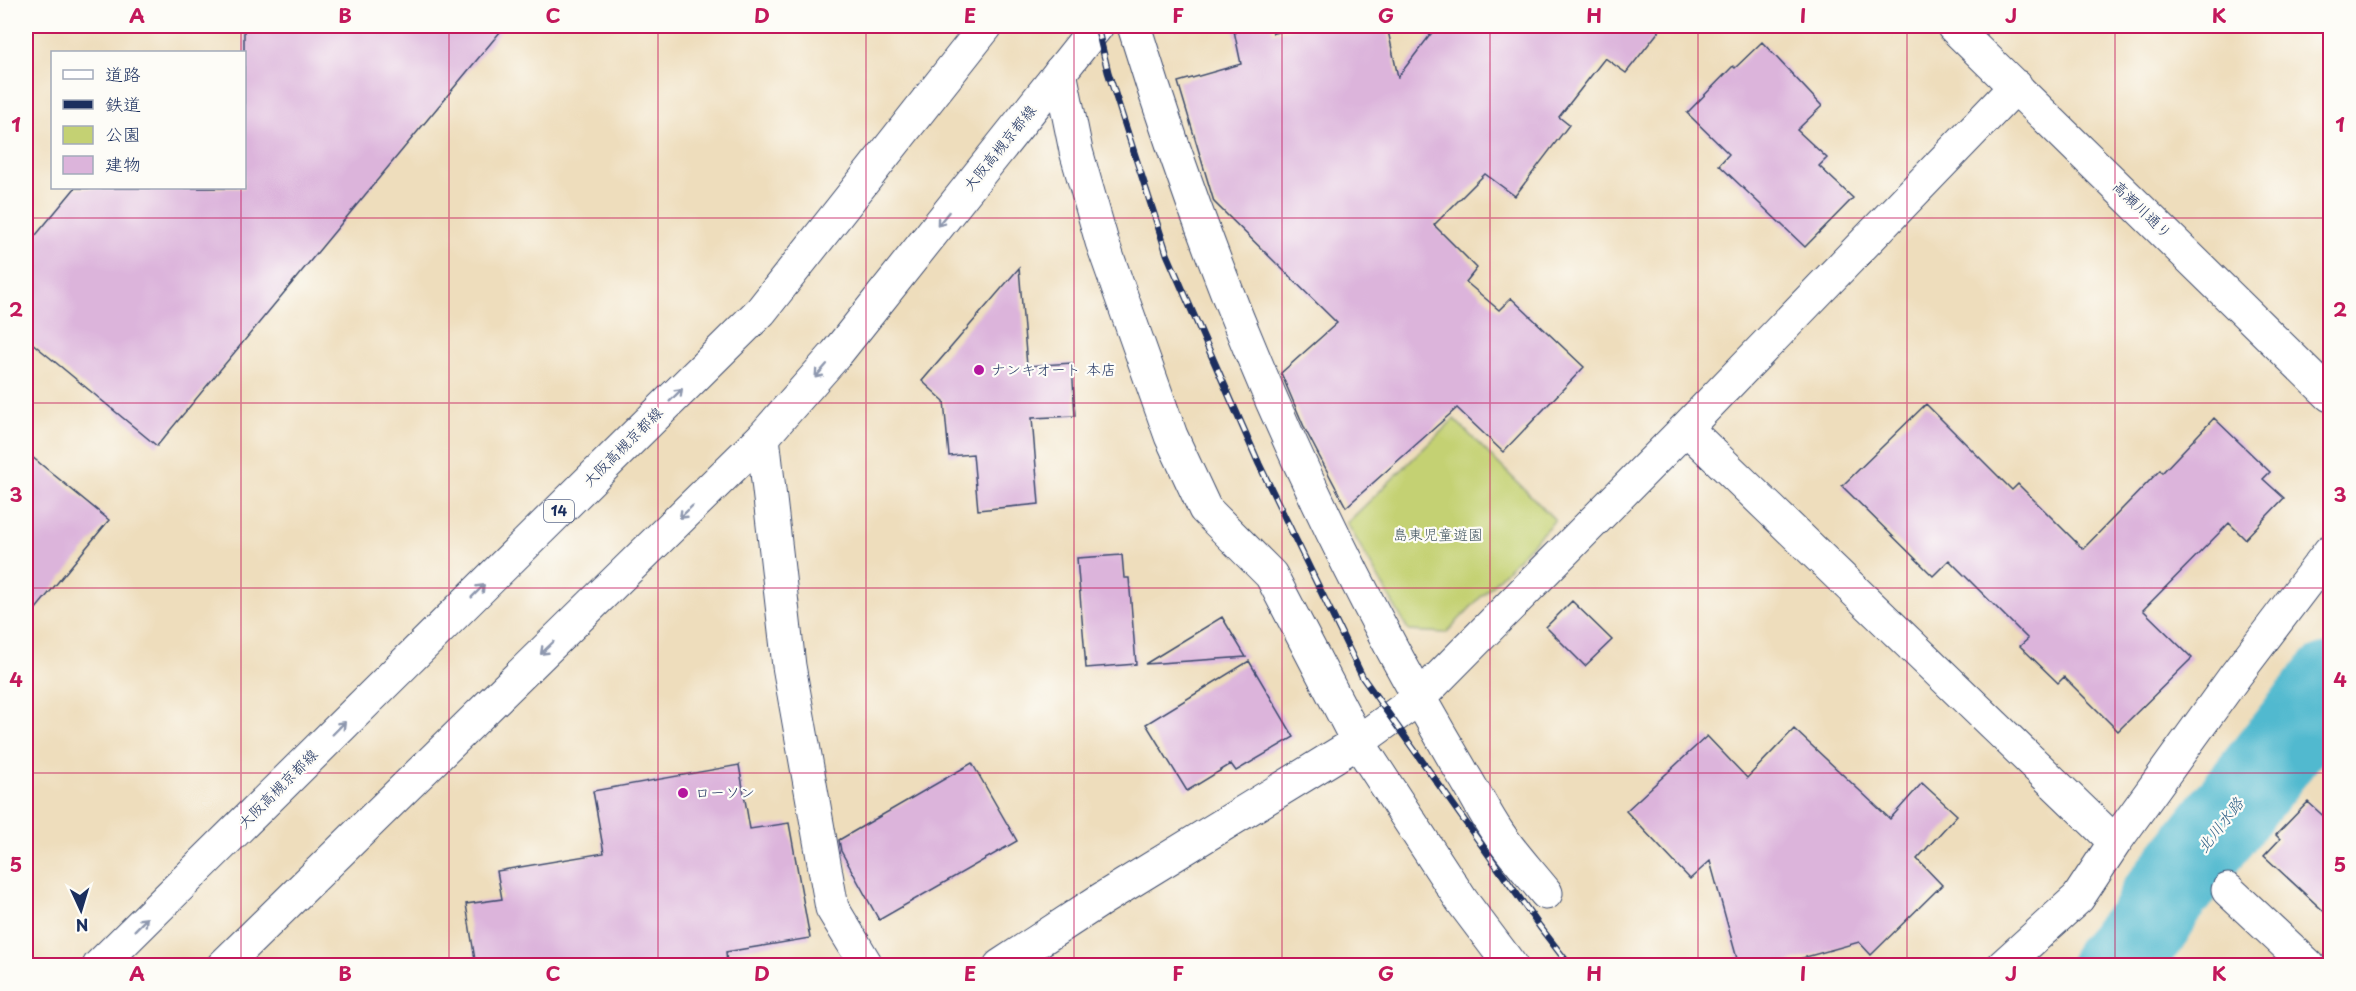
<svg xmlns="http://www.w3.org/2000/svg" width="2356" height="991" font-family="'Playpen Sans','Klee One',sans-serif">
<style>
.green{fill:#c4d173;stroke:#708068;stroke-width:1.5}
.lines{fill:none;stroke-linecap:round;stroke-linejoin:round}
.river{stroke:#51b9cf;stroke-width:84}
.building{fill:#dcb4db}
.minor-casing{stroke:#3b496c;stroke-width:35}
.major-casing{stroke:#3b496c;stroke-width:35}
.minor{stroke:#fff;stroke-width:33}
.major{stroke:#fff;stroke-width:33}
.rail-casing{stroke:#1b2f5e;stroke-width:7}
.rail{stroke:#fdfcf7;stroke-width:4.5;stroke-dasharray:14;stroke-linecap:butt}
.oneway{stroke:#8d97ae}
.grid{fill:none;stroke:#c2185b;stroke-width:1.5;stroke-opacity:0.55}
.poi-dot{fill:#b5179e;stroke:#fdfcf7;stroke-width:2}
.labels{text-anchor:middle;stroke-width:4.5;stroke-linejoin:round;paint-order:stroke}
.shield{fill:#fdfcf7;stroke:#5f6c8c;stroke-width:1.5}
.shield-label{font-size:14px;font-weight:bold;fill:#1b2f5e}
.street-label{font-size:15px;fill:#1b2f5e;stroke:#fdfcf7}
.poi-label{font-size:15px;fill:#1b2f5e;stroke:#fdfcf7;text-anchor:start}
.park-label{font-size:15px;fill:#455863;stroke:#fdfcf7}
.water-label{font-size:16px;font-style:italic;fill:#2e5f86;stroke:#fdfcf7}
.neatline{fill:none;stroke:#c2185b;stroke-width:2}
.grid-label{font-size:20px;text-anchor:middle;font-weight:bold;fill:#c2185b}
</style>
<rect width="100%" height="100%" fill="#fdfcf7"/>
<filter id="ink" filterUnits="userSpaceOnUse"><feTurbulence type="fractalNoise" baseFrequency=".0167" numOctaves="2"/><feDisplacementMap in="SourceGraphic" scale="12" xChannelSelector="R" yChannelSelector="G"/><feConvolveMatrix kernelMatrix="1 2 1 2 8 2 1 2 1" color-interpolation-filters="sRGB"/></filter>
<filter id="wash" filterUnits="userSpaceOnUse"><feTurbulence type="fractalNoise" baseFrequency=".008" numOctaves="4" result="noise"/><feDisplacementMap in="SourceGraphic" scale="24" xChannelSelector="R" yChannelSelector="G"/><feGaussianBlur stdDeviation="1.35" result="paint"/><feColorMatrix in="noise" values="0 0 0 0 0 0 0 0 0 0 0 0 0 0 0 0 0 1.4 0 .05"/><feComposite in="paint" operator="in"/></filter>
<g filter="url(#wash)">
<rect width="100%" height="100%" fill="#eeddbc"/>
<!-- green -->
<path class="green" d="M 1454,419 L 1555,520 L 1446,633 L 1409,631 L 1347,523 Z"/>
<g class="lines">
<!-- river -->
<path class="river" d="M 2112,966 L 2152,920 L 2159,903 L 2330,685"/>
</g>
<g id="blocks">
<!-- building -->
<path class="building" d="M 244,26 L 505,26 L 157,446 L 26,338 L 26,247 L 75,188 L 244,188 Z
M 1233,26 L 1271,26 L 1273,33 L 1306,26 L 1387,26 L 1398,77 L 1437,26 L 1663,26 L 1626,73 L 1605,58 L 1559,117 L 1569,125 L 1515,196 L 1485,174 L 1434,225 L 1477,268 L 1466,282 L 1499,310 L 1511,298 L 1584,367 L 1503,452 L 1457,408 L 1346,507 L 1305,429 L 1281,373 L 1337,323 L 1214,202 L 1178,82 L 1241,64 Z
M 1762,42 L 1822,106 L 1797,130 L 1827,158 L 1819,166 L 1853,198 L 1805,247 L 1719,165 L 1729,154 L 1687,113 L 1733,66 L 1735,68 Z
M 1019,268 L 1027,366 L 1072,363 L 1075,416 L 1032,418 L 1039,504 L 978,510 L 973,454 L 949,456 L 944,401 L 922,381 Z
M 1926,404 L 2012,490 L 2018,484 L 2083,549 L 2160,470 L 2162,473 L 2214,418 L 2270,472 L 2263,479 L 2284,498 L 2245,539 L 2229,523 L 2143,610 L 2192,658 L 2118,731 L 2064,677 L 2058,683 L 2020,646 L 2028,639 L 1949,560 L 1933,576 L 1842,486 Z
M 26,452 L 109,520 L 26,621 Z
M 1122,555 L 1124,578 L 1129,578 L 1136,664 L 1086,668 L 1077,558 Z
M 1572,601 L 1612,640 L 1585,666 L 1546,627 Z
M 1222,617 L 1246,657 L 1145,664 Z
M 1249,661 L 1294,737 L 1236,771 L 1231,764 L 1187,791 L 1146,724 Z
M 1794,729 L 1890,819 L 1922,783 L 1957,815 L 1917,859 L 1942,885 L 1871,955 L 1859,942 L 1774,966 L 1739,966 L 1710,861 L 1690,879 L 1626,811 L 1707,736 L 1747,778 Z
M 972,763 L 1017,841 L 879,920 L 841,851 L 839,840 Z
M 739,765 L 750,829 L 789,823 L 810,938 L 726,952 L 727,966 L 476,966 L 466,904 L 502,899 L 497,871 L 604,853 L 593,791 Z
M 2308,802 L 2331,823 L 2331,918 L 2264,856 L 2280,839 L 2276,835 Z"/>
</g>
</g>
<g filter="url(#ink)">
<use href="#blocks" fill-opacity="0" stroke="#3b496c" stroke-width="1.5"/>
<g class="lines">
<!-- minor casing -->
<g class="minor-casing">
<path id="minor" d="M 1134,26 C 1199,238 1282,443 1387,639 C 1411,685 1437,729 1463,774 C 1475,793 1485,814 1498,833 C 1512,854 1530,873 1546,893
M 1953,26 L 2330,395
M 1060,72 L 1076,151 L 1102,242 L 1171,436 L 1205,509 L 1271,575 L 1358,742 L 1462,901 L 1511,966
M 1686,428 L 2115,842
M 763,437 L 789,666 L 832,908 L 867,966
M 2228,890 L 2309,966
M 1000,966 L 1102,899 L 1358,742 L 1419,698 L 1686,428 L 2016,86
M 2003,966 L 2078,898 L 2115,842 L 2235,676 L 2330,551"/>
</g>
<!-- major casing -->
<g class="major-casing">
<path id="major" d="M 99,966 L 761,311 L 986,26
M 223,966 L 763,437 L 836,354 L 1097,26"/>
</g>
<!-- minor -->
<use href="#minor" class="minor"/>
<!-- major -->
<use href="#major" class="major"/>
<!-- rail casing -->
<g class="rail-casing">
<path id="rail" d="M 1097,26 L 1108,72 L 1167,254 L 1259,464 L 1363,678 L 1540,927 L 1570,966"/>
</g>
<!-- rail -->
<use href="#rail" class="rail"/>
</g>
<!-- one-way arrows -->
<defs><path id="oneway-shaft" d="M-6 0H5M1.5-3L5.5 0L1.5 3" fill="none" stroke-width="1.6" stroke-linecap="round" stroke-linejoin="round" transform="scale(1.5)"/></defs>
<g class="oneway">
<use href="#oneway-shaft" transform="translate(943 219) rotate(129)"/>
<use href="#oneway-shaft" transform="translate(821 371) rotate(131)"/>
<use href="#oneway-shaft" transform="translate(676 395) rotate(-45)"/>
<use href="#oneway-shaft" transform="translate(686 512) rotate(136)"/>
<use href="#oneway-shaft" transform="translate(478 591) rotate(-45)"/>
<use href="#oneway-shaft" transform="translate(547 648) rotate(136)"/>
<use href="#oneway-shaft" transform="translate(339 728) rotate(-45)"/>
<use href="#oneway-shaft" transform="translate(141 924) rotate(-45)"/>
</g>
</g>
<!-- grid -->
<path class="grid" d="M 241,26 L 241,52M 449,26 L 449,966M 658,26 L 658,966M 866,26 L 866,966M 1074,26 L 1074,966M 1282,26 L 1282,966M 1490,26 L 1490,966M 1698,26 L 1698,966M 1907,26 L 1907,966M 2115,26 L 2115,966M 241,188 L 241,966M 26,218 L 2330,218M 26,403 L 2330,403M 26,588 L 2330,588M 26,773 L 2330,773"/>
<!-- markers -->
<g class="poi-dot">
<circle cx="979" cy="370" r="6"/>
<circle cx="683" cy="793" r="6"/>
</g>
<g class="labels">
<!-- shield labels -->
<rect class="shield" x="544" y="500" width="30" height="22" rx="4.5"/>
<g class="shield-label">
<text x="559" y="516">14</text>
</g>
<!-- street labels -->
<g class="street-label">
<text transform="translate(1000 148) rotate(-51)" y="5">大阪高槻京都線</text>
<text transform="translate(2142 210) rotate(44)" y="5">高瀬川通り</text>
<text transform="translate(623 447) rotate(-45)" y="5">大阪高槻京都線</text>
<text transform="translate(278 789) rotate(-45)" y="5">大阪高槻京都線</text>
</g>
<!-- poi labels -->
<g class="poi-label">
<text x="991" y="375">ナンキオート 本店</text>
<text x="695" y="798">ローソン</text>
</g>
<!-- park labels -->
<g class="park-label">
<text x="1438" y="540">島東児童遊園</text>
</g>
<!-- water labels -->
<g class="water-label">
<text transform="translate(2220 825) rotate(-52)" y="6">北川水路</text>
</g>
</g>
<!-- margin -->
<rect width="2356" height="991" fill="none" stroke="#fdfcf7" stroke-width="66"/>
<!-- legend -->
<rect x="51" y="51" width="195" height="138" fill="#fdfcf7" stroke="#a3aaba" stroke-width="1.5"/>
<rect x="63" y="70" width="30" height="9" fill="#ffffff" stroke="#a3aaba" stroke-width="1.5"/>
<text x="105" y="81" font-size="18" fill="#1b2f5e">道路</text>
<rect x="63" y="100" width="30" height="9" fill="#1b2f5e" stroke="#a3aaba" stroke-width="1.5"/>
<text x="105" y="111" font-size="18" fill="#1b2f5e">鉄道</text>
<rect x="63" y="126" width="30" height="18" fill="#c4d173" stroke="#a3aaba" stroke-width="1.5"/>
<text x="105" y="141" font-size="18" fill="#1b2f5e">公園</text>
<rect x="63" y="156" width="30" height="18" fill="#dcb4db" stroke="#a3aaba" stroke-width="1.5"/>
<text x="105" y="171" font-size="18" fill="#1b2f5e">建物</text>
<!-- north arrow -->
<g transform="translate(81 910) rotate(176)" stroke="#fdfcf7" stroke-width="4.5" paint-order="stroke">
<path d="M0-4.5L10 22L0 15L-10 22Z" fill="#1b2f5e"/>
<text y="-9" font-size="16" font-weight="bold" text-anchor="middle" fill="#1b2f5e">N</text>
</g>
<rect x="33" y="33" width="2290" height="925" class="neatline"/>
<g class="grid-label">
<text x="137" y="23">A</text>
<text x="345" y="23">B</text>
<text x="553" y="23">C</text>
<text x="762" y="23">D</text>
<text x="970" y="23">E</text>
<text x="1178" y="23">F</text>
<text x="1386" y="23">G</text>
<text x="1594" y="23">H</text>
<text x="1803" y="23">I</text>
<text x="2011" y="23">J</text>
<text x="2219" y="23">K</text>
<text x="16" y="132">1</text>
<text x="2340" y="132">1</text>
<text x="16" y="317">2</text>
<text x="2340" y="317">2</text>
<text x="16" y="502">3</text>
<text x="2340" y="502">3</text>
<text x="16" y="687">4</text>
<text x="2340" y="687">4</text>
<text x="16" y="872">5</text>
<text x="2340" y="872">5</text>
<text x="137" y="981">A</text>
<text x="345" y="981">B</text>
<text x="553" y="981">C</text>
<text x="762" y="981">D</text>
<text x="970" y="981">E</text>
<text x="1178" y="981">F</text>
<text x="1386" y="981">G</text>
<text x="1594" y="981">H</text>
<text x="1803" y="981">I</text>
<text x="2011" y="981">J</text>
<text x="2219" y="981">K</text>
</g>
</svg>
